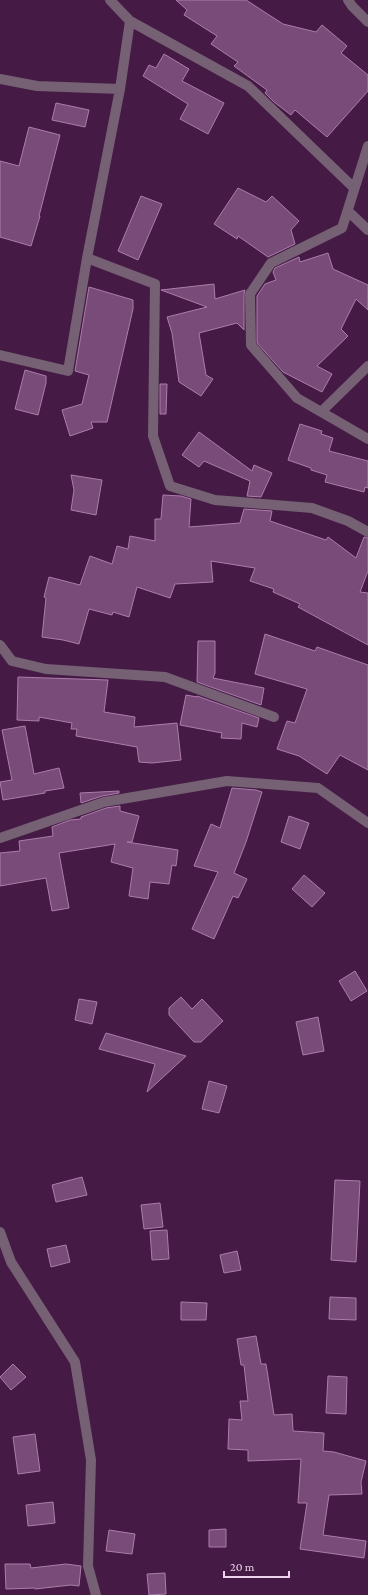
<svg xmlns="http://www.w3.org/2000/svg" width="368" height="1595" font-family="'Crimson Pro',serif">
<style>
.building{fill:#784b78;stroke:#ad7cac}
.lines{fill:none;stroke-linecap:round;stroke-linejoin:round}
.minor{stroke:#756074;stroke-width:10}
</style>
<rect width="100%" height="100%" fill="#451b46"/>
<!-- building -->
<path class="building" d="M 176,0 L 246,0 L 283,24 L 316,32 L 322,25 L 347,46 L 341,53 L 368,75 L 368,91 L 327,137 L 295,110 L 291,115 L 274,102 L 265,93 L 267,90 L 234,66 L 238,62 L 211,44 L 217,36 L 184,15 L 187,10 Z
M 164,54 L 189,69 L 182,81 L 224,103 L 208,134 L 180,119 L 188,104 L 143,76 L 149,65 L 156,68 Z
M 56,103 L 89,110 L 85,127 L 52,120 Z
M 29,127 L 60,135 L 39,216 L 40,216 L 31,246 L 0,237 L 0,161 L 19,166 Z
M 238,188 L 266,202 L 272,196 L 299,221 L 291,230 L 295,244 L 268,257 L 238,236 L 237,239 L 214,224 Z
M 141,196 L 162,204 L 138,260 L 118,251 Z
M 328,253 L 333,269 L 368,285 L 368,310 L 356,299 L 341,329 L 348,336 L 317,366 L 332,374 L 322,392 L 283,372 L 257,343 L 257,296 L 265,284 L 276,280 L 273,272 L 275,268 L 299,257 L 300,262 Z
M 214,284 L 215,299 L 245,290 L 244,294 L 244,330 L 237,323 L 199,333 L 206,375 L 213,379 L 201,396 L 179,382 L 172,333 L 167,317 L 207,307 L 161,290 Z
M 89,287 L 133,300 L 133,309 L 107,422 L 91,422 L 93,428 L 70,436 L 62,410 L 82,404 L 89,375 L 75,371 Z
M 25,370 L 46,376 L 46,383 L 38,415 L 15,409 Z
M 160,384 L 167,384 L 166,414 L 160,414 Z
M 300,424 L 322,431 L 321,434 L 333,438 L 329,451 L 368,461 L 368,488 L 365,487 L 364,492 L 325,482 L 327,475 L 311,470 L 311,468 L 288,460 Z
M 199,432 L 252,471 L 254,465 L 272,473 L 261,497 L 247,496 L 250,481 L 204,461 L 199,467 L 182,455 Z
M 71,475 L 102,480 L 96,515 L 71,510 L 74,490 Z
M 163,495 L 181,496 L 191,499 L 189,527 L 240,523 L 244,509 L 272,511 L 270,521 L 326,540 L 328,537 L 356,558 L 364,537 L 368,538 L 368,571 L 360,592 L 368,593 L 368,645 L 298,607 L 300,604 L 273,592 L 274,589 L 250,581 L 255,568 L 211,561 L 213,582 L 175,584 L 170,598 L 137,587 L 129,617 L 113,612 L 112,615 L 89,609 L 79,644 L 63,640 L 42,637 L 46,598 L 44,597 L 49,577 L 80,585 L 90,556 L 112,564 L 117,546 L 128,549 L 130,536 L 155,541 L 155,519 L 161,519 Z
M 265,634 L 315,651 L 317,647 L 368,665 L 368,770 L 340,755 L 327,774 L 299,756 L 277,749 L 287,721 L 295,723 L 307,689 L 255,674 Z
M 198,641 L 215,641 L 215,673 L 213,678 L 264,688 L 261,705 L 197,682 Z
M 18,677 L 108,680 L 104,712 L 135,717 L 134,727 L 177,723 L 181,760 L 152,763 L 139,762 L 137,747 L 76,736 L 77,729 L 71,729 L 72,723 L 39,717 L 39,721 L 17,720 Z
M 186,695 L 197,697 L 197,696 L 259,718 L 257,727 L 242,723 L 241,739 L 221,738 L 222,733 L 180,725 Z
M 25,726 L 34,774 L 59,768 L 64,788 L 45,791 L 45,793 L 3,800 L 0,782 L 12,780 L 2,730 Z
M 232,788 L 256,790 L 262,792 L 246,842 L 234,873 L 247,879 L 238,898 L 233,896 L 214,939 L 192,929 L 218,872 L 194,866 L 211,824 L 220,828 Z
M 119,791 L 119,793 L 102,796 L 81,803 L 80,793 Z
M 120,806 L 120,811 L 139,816 L 132,842 L 127,842 L 178,850 L 176,866 L 172,865 L 169,884 L 150,882 L 148,899 L 129,896 L 133,868 L 111,862 L 115,844 L 59,853 L 69,908 L 52,911 L 46,878 L 0,886 L 0,853 L 20,851 L 19,841 L 53,836 L 52,827 L 70,820 L 81,819 L 81,817 L 106,808 Z
M 289,816 L 309,823 L 300,849 L 281,842 Z
M 304,875 L 325,893 L 312,907 L 292,889 Z
M 355,971 L 367,991 L 351,1001 L 339,981 Z
M 181,997 L 192,1009 L 202,999 L 223,1021 L 201,1042 L 194,1042 L 169,1015 L 169,1008 Z
M 79,999 L 97,1002 L 92,1024 L 75,1020 Z
M 318,1017 L 324,1051 L 303,1055 L 296,1022 Z
M 106,1033 L 186,1056 L 147,1092 L 155,1064 L 99,1049 Z
M 209,1081 L 227,1086 L 219,1113 L 202,1109 Z
M 82,1177 L 87,1195 L 56,1202 L 52,1185 Z
M 335,1180 L 360,1181 L 356,1262 L 331,1260 Z
M 160,1203 L 163,1227 L 144,1229 L 141,1205 Z
M 167,1230 L 169,1259 L 152,1260 L 150,1231 Z
M 66,1245 L 70,1262 L 51,1267 L 47,1249 Z
M 237,1251 L 241,1270 L 224,1273 L 220,1255 Z
M 330,1297 L 356,1298 L 356,1320 L 329,1319 Z
M 181,1302 L 207,1303 L 206,1320 L 181,1320 Z
M 256,1336 L 261,1364 L 266,1364 L 274,1415 L 292,1414 L 293,1431 L 324,1433 L 323,1451 L 334,1452 L 366,1461 L 361,1482 L 362,1494 L 329,1495 L 323,1535 L 366,1541 L 364,1558 L 300,1549 L 307,1503 L 298,1503 L 301,1459 L 248,1461 L 248,1450 L 228,1449 L 229,1419 L 242,1420 L 240,1401 L 248,1401 L 244,1365 L 241,1365 L 237,1339 Z
M 13,1364 L 26,1377 L 11,1390 L 0,1377 Z
M 328,1376 L 347,1377 L 346,1414 L 326,1413 Z
M 35,1434 L 40,1471 L 18,1474 L 13,1437 Z
M 53,1502 L 55,1523 L 28,1526 L 26,1505 Z
M 226,1529 L 226,1547 L 209,1547 L 209,1530 Z
M 109,1530 L 135,1534 L 132,1554 L 106,1551 Z
M 5,1564 L 30,1564 L 31,1568 L 66,1564 L 81,1566 L 79,1586 L 71,1585 L 35,1589 L 35,1588 L 6,1589 Z
M 165,1573 L 166,1594 L 149,1595 L 147,1574 Z"/>
<g class="lines">
<!-- minor -->
<path class="minor" d="M 110,0 L 130,21 L 248,86 L 354,188
M 348,0 L 352,6 L 368,22
M 130,21 L 120,89 L 87,258 L 155,284 L 153,436 L 170,486 L 215,500 L 312,508 L 348,521 L 368,532
M 0,79 L 37,86 L 120,89
M 368,146 L 342,228 L 271,263 L 250,294 L 251,345 L 297,398 L 368,439
M 348,211 L 368,230
M 0,355 L 68,371 L 87,258
M 321,412 L 368,366
M 0,645 L 12,661 L 46,669 L 165,677 L 274,717
M 0,838 L 104,802 L 227,781 L 318,788 L 368,823
M 0,1232 L 11,1262 L 75,1362 L 91,1460 L 88,1566 L 96,1595"/>
</g>
<!-- scale -->
<path d="M224 1571v6h65v-6" fill="none" stroke="#ecd2eb" stroke-width="2"/>
<text x="230" y="1571" font-size="12" fill="#ecd2eb" stroke="#451b46" stroke-width="3" paint-order="stroke">20 m</text>
</svg>
